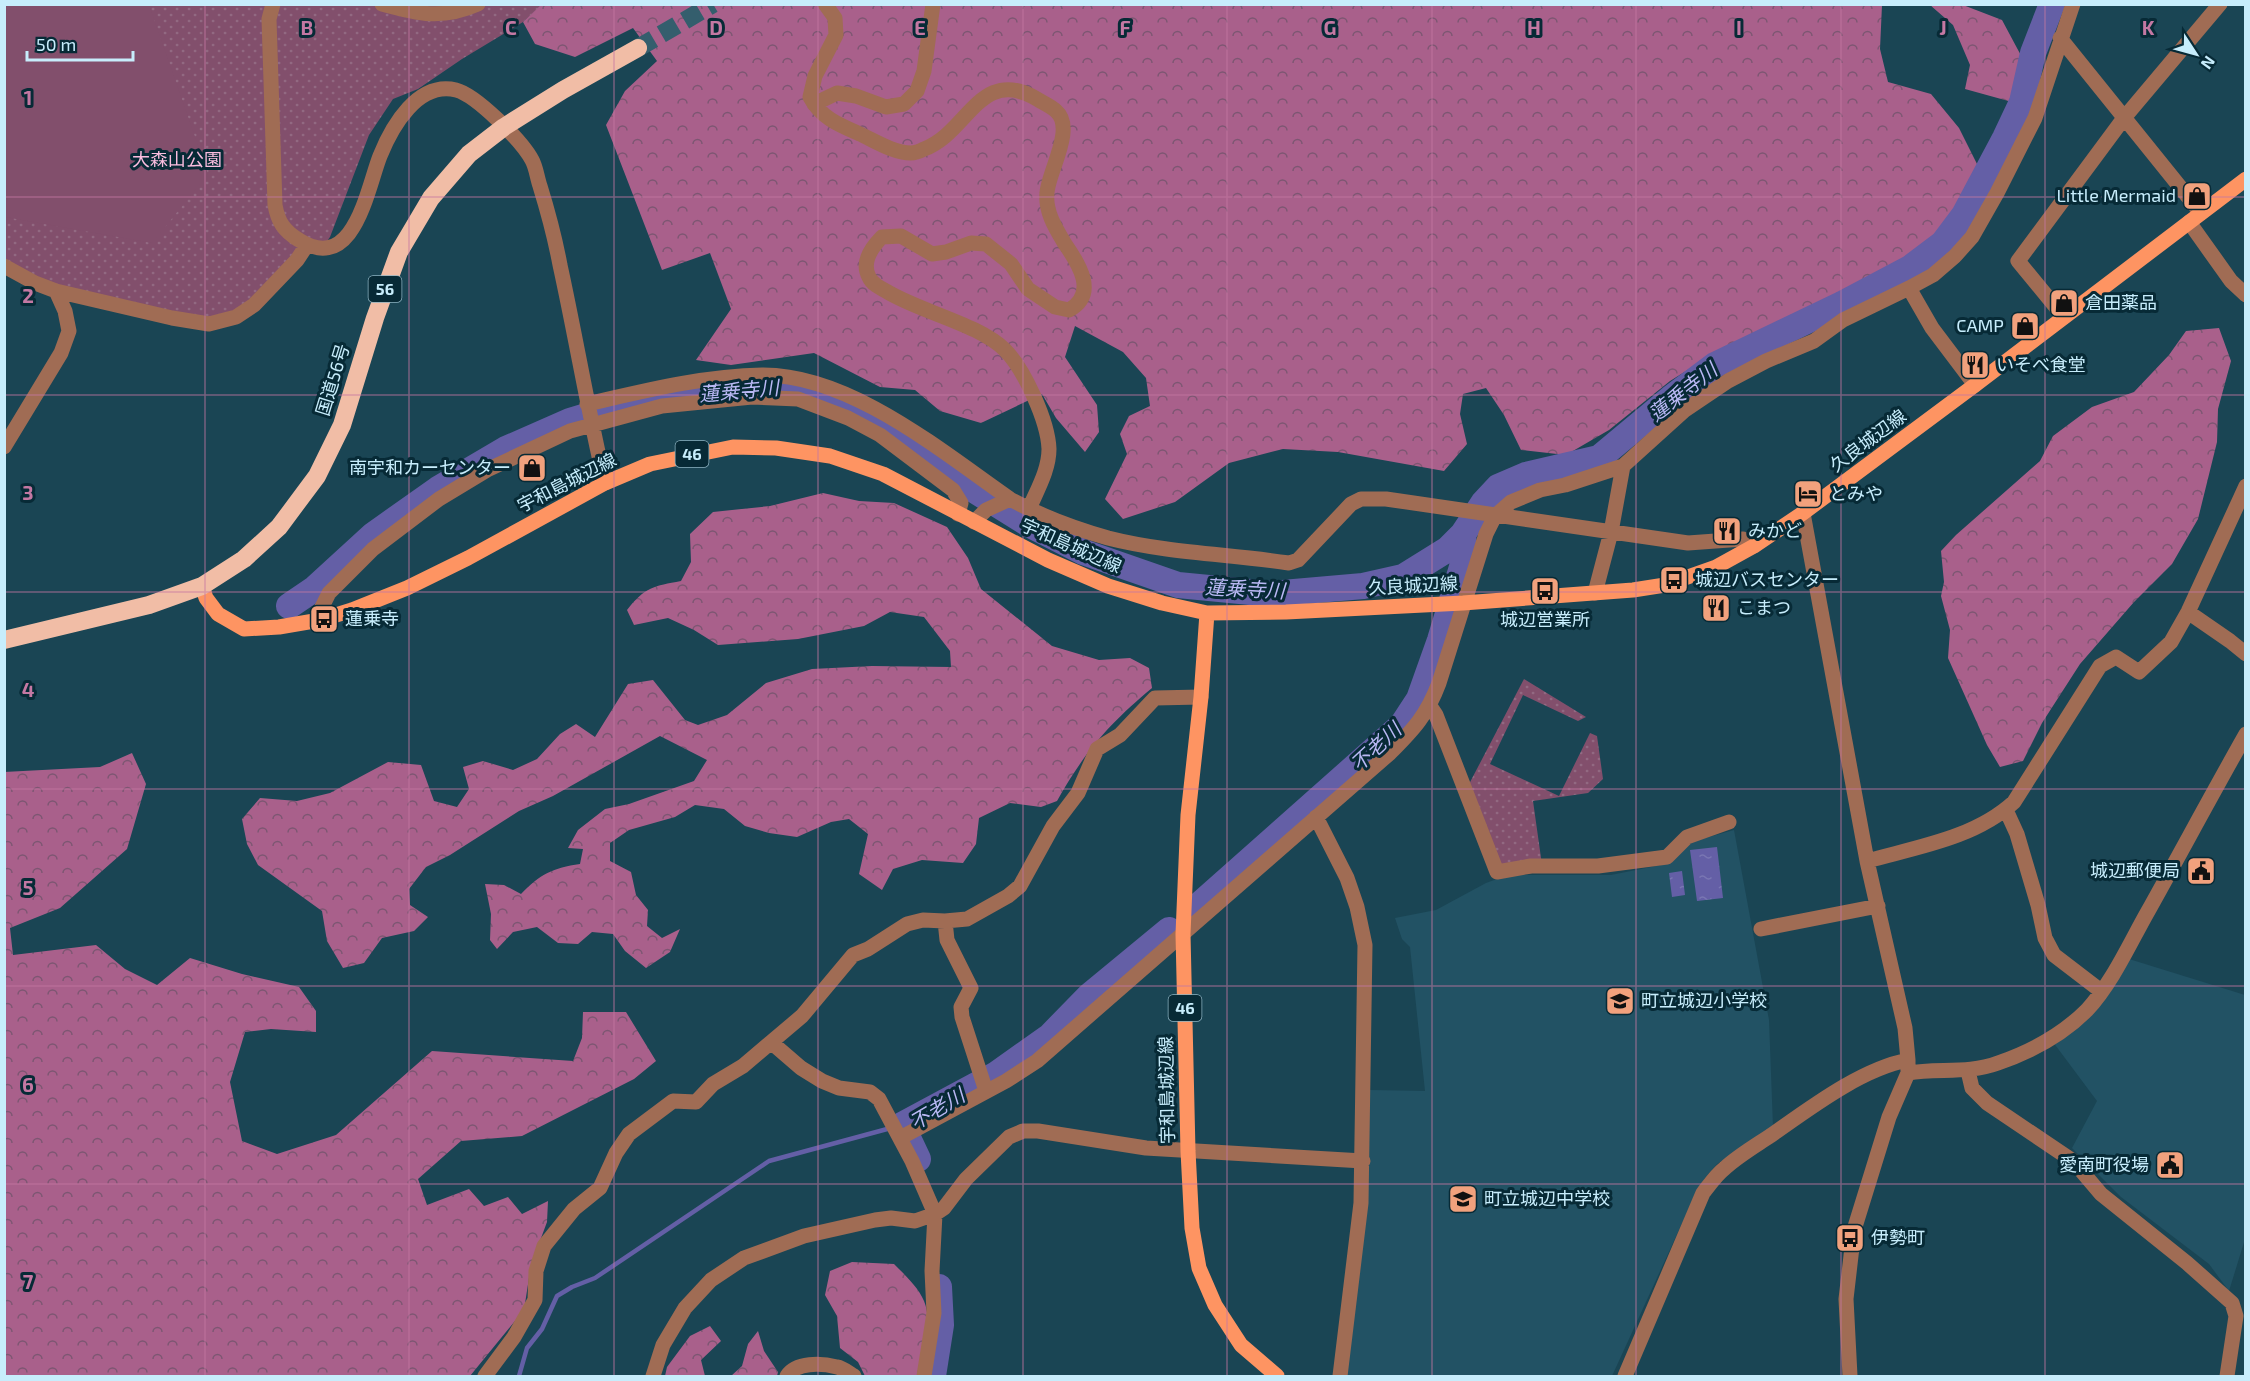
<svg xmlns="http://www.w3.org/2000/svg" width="2250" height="1381" font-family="'Exo 2','Noto Sans JP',sans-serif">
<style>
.built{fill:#225264}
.grass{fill:url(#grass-dots)}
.forest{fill:url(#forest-crowns)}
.pitch{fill:#824f6c}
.water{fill:url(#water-ripples)}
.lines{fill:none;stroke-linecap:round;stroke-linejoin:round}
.stream{stroke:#645fa6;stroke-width:4.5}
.river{stroke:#645fa6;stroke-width:26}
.highway-tunnel{stroke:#345e6d;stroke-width:18;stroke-dasharray:18 9;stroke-linecap:butt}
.minor{stroke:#a06c54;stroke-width:15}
.major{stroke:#fe9462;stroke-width:15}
.highway{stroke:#f1bda6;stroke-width:18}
.grid{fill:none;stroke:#c478a3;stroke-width:1.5;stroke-opacity:0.55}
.labels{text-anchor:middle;stroke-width:6;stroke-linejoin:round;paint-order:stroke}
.shield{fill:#072a36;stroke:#8db2c1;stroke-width:1.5}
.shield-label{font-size:16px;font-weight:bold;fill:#c7edfc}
.park-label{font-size:18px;fill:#fbbddf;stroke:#072a36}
.poi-label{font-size:18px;fill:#c7edfc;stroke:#072a36;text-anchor:start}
.street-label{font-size:18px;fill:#c7edfc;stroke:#072a36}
.water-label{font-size:20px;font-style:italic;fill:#b9b8f4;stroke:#072a36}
.grid-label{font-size:20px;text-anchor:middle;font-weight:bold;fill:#c478a3;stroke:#072a36;stroke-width:6;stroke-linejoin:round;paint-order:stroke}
</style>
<defs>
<pattern id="grass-dots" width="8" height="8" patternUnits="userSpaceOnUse" patternTransform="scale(1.5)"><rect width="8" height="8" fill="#824f6c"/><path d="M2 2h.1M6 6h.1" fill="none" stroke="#926982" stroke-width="1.8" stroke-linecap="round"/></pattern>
<pattern id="forest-crowns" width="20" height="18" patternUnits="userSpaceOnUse" patternTransform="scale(1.5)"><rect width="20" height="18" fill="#a9608b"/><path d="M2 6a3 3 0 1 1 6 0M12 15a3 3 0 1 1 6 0" fill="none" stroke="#7d5672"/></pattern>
<pattern id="water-ripples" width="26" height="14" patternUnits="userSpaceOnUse" patternTransform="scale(1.5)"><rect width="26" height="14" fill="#645fa6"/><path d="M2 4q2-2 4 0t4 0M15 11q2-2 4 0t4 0" fill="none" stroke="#7976b3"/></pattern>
</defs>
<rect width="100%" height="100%" fill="#1a4554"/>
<!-- built -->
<path class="built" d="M 1734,830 L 1769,1020 L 1773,1127 L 1717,1164 L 1705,1178 L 1695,1195 L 1612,1376 L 1346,1376 L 1369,1090 L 1425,1091 L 1410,947 L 1402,939 L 1395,918 L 1436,910 L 1486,883 L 1508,875 L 1611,875 L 1671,863 L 1687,843 Z
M 2129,959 L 2245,995 L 2245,1239 L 2229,1291 L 2209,1264 L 2121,1197 L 2072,1148 L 2097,1101 L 2053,1042 Z"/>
<!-- grass -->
<path class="grass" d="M 4,5 L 542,5 L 523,22 L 462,59 L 418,89 L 393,99 L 369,135 L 330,237 L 322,248 L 307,246 L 254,305 L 209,324 L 56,291 L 5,265 Z
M 1524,679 L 1586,717 L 1578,721 L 1523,695 L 1490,764 L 1559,796 L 1590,733 L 1597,736 L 1603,779 L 1588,793 L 1533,801 L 1542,865 L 1499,867 L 1468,786 Z"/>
<!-- forest -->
<path class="forest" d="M 542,4 L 1882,5 L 1880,49 L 1888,82 L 1931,94 L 1959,128 L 1979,168 L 1934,243 L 1875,283 L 1819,314 L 1710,356 L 1670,381 L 1609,430 L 1566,455 L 1521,450 L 1504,415 L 1486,388 L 1463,394 L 1460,414 L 1467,444 L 1444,471 L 1338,452 L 1283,449 L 1229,463 L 1175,502 L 1123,519 L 1105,499 L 1127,454 L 1120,434 L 1129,416 L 1150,406 L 1146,378 L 1123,352 L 1075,326 L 1065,357 L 1097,405 L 1099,432 L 1085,452 L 1056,418 L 1042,394 L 981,423 L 940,411 L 915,390 L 880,387 L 814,353 L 731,365 L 696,360 L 731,309 L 710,253 L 662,270 L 606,125 L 625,91 L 657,61 L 633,28 L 575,57 L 535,44 L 523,22 Z
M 1930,5 L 1963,5 L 2002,20 L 2025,63 L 2012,102 L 1965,89 L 1970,65 L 1953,25 Z
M 2219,328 L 2231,361 L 2218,409 L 2217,442 L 2198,519 L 2172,564 L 2134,602 L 2080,664 L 2042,723 L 2023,761 L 2000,767 L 1987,745 L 1948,658 L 1950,630 L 1941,596 L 1944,582 L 1941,551 L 1956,535 L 2040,461 L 2053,436 L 2092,407 L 2134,392 L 2169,355 L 2186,331 Z
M 823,493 L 859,501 L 894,503 L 947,527 L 968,558 L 981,589 L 1052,646 L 1099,660 L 1130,658 L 1149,668 L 1152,688 C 1109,724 1085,751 1057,801 L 1041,807 L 1010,803 L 979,818 L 976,844 L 963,863 L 922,860 L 893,869 L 882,890 L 859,874 L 868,834 L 849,819 L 831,822 L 797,837 L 769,833 L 745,826 L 724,809 L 695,805 L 675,817 L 629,830 L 610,843 L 610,861 L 631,872 L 636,895 L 648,910 L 647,926 L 662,938 L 680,929 L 670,952 L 646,968 L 625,951 L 613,934 L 592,932 L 578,944 L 558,943 L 537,927 L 513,932 L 497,949 L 490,940 L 491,914 L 485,884 L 504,885 L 521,894 C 540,874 553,868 580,864 L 583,849 L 568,848 L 578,830 L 605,809 L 629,804 L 694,781 L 707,760 L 660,736 L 553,796 L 519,811 L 450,855 L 426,867 L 409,889 L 410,905 L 428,917 L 414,931 L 382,938 L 364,963 L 343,968 L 327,941 L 322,911 L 258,865 L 247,844 L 242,819 L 260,798 L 297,801 L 330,793 L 388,762 L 421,765 L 434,801 L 457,807 L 469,789 L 463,767 L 483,761 L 513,770 L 537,759 L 560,734 L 576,724 L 595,737 L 628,684 L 653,680 L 685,720 L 698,725 L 727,715 L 766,683 L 812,669 L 872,666 L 951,667 L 950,651 L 924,617 L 890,612 L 864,626 L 798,639 L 718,645 L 694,630 L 668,618 L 634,625 L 627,610 C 645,587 654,586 681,581 L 691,562 L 690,534 L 713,512 L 770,506 Z
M 132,753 L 146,784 L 127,849 L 60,908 L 10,928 L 13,955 L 96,945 L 125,969 L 157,985 L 190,958 L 242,974 L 299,987 L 316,1011 L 316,1032 L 271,1029 L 245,1032 L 230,1082 L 242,1141 L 277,1154 L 336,1135 L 432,1051 L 573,1061 L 582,1038 L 583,1012 L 626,1012 L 656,1061 L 634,1079 L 522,1136 L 461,1141 L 418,1179 L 427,1205 L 469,1189 L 484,1206 L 508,1197 L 522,1214 L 548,1201 L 547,1222 L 531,1265 L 524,1310 L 470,1376 L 5,1376 L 4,772 L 100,767 Z
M 852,1262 L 894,1264 C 905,1275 918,1287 924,1301 C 933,1322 923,1355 919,1376 L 865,1376 L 858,1362 L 840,1348 L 837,1316 L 825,1295 L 830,1271 Z
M 710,1326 L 721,1341 L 701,1360 L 705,1376 L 665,1376 L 667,1367 L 690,1336 Z
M 758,1331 L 764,1351 L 778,1372 L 777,1376 L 731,1376 L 742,1366 L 748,1344 Z"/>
<!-- pitch -->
<path class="pitch" d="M 4,5 L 149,5 L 208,174 L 152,243 L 5,217 Z"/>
<!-- water -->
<path class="water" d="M 1717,847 L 1723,898 L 1697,901 L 1690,850 Z
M 1682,871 L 1685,895 L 1672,897 L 1669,873 Z"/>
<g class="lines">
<!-- stream -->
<path class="stream" d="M 519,1376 L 527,1348 L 542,1329 L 557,1296 L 572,1287 L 595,1278 L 769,1161 L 902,1125"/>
<!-- river -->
<path class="river" d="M 289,606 L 314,589 L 373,535 L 438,489 L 506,449 L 570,421 L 626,404 L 695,391 L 760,385 L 793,387 L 838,402 L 871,416 L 974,490 L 1030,525 L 1083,552 L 1178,585 L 1271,594 L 1363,586 L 1403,577 L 1448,549 L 1463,534 L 1484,502 L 1498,487 L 1526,475 L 1599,458 L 1671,398 L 1715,365 L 1842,304 L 1910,268 L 1943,243 L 1964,215 L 2005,138 L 2022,102 L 2033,53 L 2052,4
M 1198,906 L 1402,725 L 1419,699 L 1440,640 L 1465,557 L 1463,534
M 918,1159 L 902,1125 L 995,1075 L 1050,1036 L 1089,996 L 1169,930
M 933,1376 L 941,1325 L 939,1287"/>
<!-- highway-tunnel -->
<path class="highway-tunnel" d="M 638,48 L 713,4"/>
<!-- minor -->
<path class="minor" d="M 273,4 L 269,19 L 275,205 C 278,222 284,231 299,240 C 354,275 367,189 380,156 C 392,126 418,81 456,90 C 476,95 522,141 532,160 C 536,167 537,177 540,186 C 548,212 555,238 560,265 C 576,338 588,411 605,483
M 382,4 C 418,14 442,20 478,4
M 825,4 L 835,18 L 836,35 L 815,76 L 810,97 C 821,118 839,125 860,134 C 875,141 894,153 911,153 C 915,153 920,151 924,149 C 968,133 980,65 1037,99 C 1043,103 1051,106 1056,111 C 1076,128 1048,172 1047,193 C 1045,212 1056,229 1065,244 C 1079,264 1098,294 1069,310 L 1055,307 L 1028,289 L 1011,264 L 986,244 L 971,243 L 946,252 L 932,254 L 901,236 L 882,237 C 872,247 861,262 869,277 C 872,284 880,288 886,291 C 920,312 979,324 1005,350 C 1024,369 1048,421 1049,449 C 1049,470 1037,490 1029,509
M 2060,38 L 2201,213
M 814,104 L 837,93 L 856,96 L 886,107 L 904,104 L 917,91 L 924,71 L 933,4
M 2189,222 L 2231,281 L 2246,295
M 4,266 L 35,283 L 56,291 L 172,318 L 209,324 L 236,317 L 254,305 L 297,260 L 307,245
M 1909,288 L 1932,328 L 1975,385
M 2064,317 L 2018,261 L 2124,118 L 2220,4
M 587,404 C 644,391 703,376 762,375 C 849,374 941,451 1010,499 C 1039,515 1076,529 1108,538 C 1167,553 1229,554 1289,563 L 1298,560 L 1351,504 L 1361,499 L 1386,499 L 1688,543 L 1743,539 L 1754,546
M 4,447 L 61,353 L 69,331 L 65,311 L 56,291
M 1803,513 L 1867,861 L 1905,1028 L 1908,1060 L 1908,1073 L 1889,1117 L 1854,1230 L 1846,1299 L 1850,1376
M 974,522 L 986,510 L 1010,499
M 1595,593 L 1611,532 L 1623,466
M 2188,612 L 2230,641 L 2246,654
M 320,620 L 322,607 L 329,593 L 373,549 L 439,499 L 487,470 L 570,431 L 662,406 L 752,397 L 798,399 L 848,418 L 880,435 L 953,490 L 961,503 L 958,514
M 1430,706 L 1436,715 L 1497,872 L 1531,866 L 1598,866 L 1667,857 L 1687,837 L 1729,822
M 2006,810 L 2017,834 L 2038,905 L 2045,938 L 2054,955 L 2101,991
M 1316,817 L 1347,878 L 1357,907 L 1365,945 L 1361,1203 L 1340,1376
M 1867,861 C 1917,847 1975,838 2014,802 L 2100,666 L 2116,657 L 2139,672 L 2171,642 L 2188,612 L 2246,486
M 945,921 L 947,940 L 971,988 L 961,1007 L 962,1017 L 986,1091
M 1761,929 L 1878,906
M 772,1043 L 801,1068 L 822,1081 L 839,1088 L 870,1092 L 879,1099 L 912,1161 L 935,1214 L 932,1271 L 934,1313 L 924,1376
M 1968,1071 L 1972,1088 L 1987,1103 L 2073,1161 L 2101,1194 L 2187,1263 L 2232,1303 L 2236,1316 L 2227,1376
M 1908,1073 C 1939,1068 1968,1074 1998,1063 C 2030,1052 2063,1034 2087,1010 C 2112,983 2129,945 2147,913 C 2180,854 2212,794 2246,734
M 900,1138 L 1006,1081 L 1037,1061 L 1390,753 C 1414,729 1427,715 1439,683 L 1486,534 L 1495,516 L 1511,502 L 1540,490 L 1565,485 L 1623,466 L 1685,410 L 1728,381 L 1766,361 L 1814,341 L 1843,320 L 1909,288 L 1933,275 L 1955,256 L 1972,237 L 1997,193 L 2035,118 L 2073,4
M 485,1376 L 514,1337 L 535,1300 L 536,1271 L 544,1246 L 574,1209 L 600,1188 L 616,1153 L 629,1134 L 673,1101 L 696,1102 L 713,1084 L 743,1066 L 802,1016 L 853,955 L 868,949 L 907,924 L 923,920 L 945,921 L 967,919 L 1008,896 L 1020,886 L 1053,826 L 1078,793 L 1097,749 L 1120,735 L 1155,698 L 1201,697
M 653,1376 L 663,1345 L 685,1308 L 711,1280 L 744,1258 L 804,1236 L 875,1220 L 891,1218 L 915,1221 L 935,1214 L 944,1208 L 966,1179 L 1009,1137 L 1023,1131 L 1038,1131 L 1146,1148 L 1363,1161
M 787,1376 C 796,1362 821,1363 837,1367 C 843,1368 849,1373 854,1376
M 1625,1376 L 1703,1193 C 1710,1184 1716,1175 1725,1168 C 1738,1156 1755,1146 1770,1136 C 1810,1108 1861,1069 1908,1060"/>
<!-- major -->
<path class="major" d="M 202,586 L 206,598 L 218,614 L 244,629 L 279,627 L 320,620 L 352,610 L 407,588 L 468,558 L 605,483 L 650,464 L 733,447 L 776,448 L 830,456 L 883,474 L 1048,560 L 1108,586 L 1162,603 L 1207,613 L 1286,612 L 1463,603 L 1633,590 L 1665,585 L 1716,567 L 1754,546 L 1803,513 L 1975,385 L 2246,179
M 1207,613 L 1201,697 L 1188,815 L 1183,934 L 1188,1151 L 1192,1228 L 1199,1268 L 1215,1305 L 1241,1345 L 1277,1376"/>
<!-- highway -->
<path class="highway" d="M 4,640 L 149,605 L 202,586 L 244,559 L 279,527 L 317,476 L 342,425 L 375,318 L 399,252 L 431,198 L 469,154 L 504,127 L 563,90 L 638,48"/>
</g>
<!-- grid -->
<path class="grid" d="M 205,4 L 205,1376M 409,4 L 409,1376M 614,4 L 614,1376M 818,4 L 818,1376M 1023,4 L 1023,1376M 1227,4 L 1227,1376M 1432,4 L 1432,1376M 1636,4 L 1636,1376M 1841,4 L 1841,1376M 2045,4 L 2045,1376M 4,197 L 2246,197M 4,395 L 2246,395M 4,592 L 2246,592M 4,789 L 2246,789M 4,986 L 2246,986M 4,1184 L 2246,1184"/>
<!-- icons -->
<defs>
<g id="shop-square" transform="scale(1.5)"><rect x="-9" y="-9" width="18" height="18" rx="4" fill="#f1a17d" stroke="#072a36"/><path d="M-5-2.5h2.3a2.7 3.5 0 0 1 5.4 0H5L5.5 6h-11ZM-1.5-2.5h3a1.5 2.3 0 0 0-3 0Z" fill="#111"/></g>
<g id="restaurant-square" transform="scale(1.5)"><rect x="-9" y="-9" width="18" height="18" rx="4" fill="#f1a17d" stroke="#072a36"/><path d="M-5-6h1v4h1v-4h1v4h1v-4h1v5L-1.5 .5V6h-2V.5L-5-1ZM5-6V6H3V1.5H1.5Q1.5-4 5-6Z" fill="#111"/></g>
<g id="hotel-square" transform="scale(1.5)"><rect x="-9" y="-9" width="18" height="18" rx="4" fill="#f1a17d" stroke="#072a36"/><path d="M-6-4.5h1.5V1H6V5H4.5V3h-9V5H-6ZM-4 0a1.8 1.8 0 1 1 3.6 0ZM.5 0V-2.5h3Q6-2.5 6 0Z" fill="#111"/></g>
<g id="bus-square" transform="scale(1.5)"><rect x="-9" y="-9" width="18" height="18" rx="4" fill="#f1a17d" stroke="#072a36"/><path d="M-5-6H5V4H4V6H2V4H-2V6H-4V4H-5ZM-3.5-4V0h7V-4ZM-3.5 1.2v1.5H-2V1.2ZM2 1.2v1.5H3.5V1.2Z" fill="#111"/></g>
<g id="civic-square" transform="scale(1.5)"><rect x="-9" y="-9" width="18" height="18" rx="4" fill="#f1a17d" stroke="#072a36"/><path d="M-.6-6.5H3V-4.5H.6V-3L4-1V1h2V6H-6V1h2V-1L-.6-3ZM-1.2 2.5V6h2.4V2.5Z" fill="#111"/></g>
<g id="school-square" transform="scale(1.5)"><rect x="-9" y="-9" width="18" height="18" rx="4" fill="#f1a17d" stroke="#072a36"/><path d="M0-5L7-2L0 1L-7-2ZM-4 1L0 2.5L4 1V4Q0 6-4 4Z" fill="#111"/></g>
</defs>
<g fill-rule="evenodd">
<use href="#shop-square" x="2197" y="196"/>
<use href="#shop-square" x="2064" y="303"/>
<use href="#shop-square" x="2025" y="326"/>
<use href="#restaurant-square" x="1975" y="365"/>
<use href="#shop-square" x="532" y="468"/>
<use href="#hotel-square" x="1808" y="494"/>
<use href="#restaurant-square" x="1727" y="531"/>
<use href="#bus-square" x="1674" y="580"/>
<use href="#bus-square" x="1545" y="591"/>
<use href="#restaurant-square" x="1716" y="608"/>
<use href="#bus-square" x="324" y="619"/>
<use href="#civic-square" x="2201" y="871"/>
<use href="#school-square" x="1620" y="1001"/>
<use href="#civic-square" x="2170" y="1165"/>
<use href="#school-square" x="1463" y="1199"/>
<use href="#bus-square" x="1850" y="1238"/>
</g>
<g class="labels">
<!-- shield labels -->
<g class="shield">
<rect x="368.5" y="276" width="33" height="26" rx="4.5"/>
<rect x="675.5" y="441" width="33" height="26" rx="4.5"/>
<rect x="1168.5" y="995" width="33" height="26" rx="4.5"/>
</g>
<g class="shield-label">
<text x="385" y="295">56</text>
<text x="692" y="460">46</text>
<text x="1185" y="1014">46</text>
</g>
<!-- park labels -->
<g class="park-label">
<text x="177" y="166">大森山公園</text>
</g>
<!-- poi labels -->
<g class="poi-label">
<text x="2176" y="202" text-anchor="end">Little Mermaid</text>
<text x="2085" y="309">倉田薬品</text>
<text x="2004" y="332" text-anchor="end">CAMP</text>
<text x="1996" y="371">いそべ食堂</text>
<text x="511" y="474" text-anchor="end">南宇和カーセンター</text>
<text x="1829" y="500">とみや</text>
<text x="1748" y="537">みかど</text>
<text x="1695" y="586">城辺バスセンター</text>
<text x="1737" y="614">こまつ</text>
<text x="345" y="625">蓮乗寺</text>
<text x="1545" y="626" text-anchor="middle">城辺営業所</text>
<text x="2180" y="877" text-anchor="end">城辺郵便局</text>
<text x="1641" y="1007">町立城辺小学校</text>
<text x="2149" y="1171" text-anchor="end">愛南町役場</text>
<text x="1484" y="1205">町立城辺中学校</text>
<text x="1871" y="1244">伊勢町</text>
</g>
<!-- street labels -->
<g class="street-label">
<text transform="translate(333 380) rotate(-73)" y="6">国道56号</text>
<text transform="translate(1868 441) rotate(-37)" y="6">久良城辺線</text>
<text transform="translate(567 483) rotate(-27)" y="6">宇和島城辺線</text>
<text transform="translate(1071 546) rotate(24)" y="6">宇和島城辺線</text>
<text transform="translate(1413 586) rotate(-3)" y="6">久良城辺線</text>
<text transform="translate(1167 1090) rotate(-91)" y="6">宇和島城辺線</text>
</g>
<!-- water labels -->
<g class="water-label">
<text transform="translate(739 391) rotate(-5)" y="7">蓮乗寺川</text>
<text transform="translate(1683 392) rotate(-38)" y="7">蓮乗寺川</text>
<text transform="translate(1245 589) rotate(3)" y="7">蓮乗寺川</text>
<text transform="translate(1376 747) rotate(-43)" y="7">不老川</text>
<text transform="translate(937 1109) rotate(-31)" y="7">不老川</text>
</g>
</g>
<g class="grid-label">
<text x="307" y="35">B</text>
<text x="511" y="35">C</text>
<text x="716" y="35">D</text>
<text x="920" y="35">E</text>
<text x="1125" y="35">F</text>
<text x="1330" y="35">G</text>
<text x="1534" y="35">H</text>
<text x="1739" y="35">I</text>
<text x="1943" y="35">J</text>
<text x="2148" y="35">K</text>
<text x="28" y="105">1</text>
<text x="28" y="303">2</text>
<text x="28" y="500">3</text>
<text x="28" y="697">4</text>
<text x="28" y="895">5</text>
<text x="28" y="1092">6</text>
<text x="28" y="1289">7</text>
</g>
<!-- border -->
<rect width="2250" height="1381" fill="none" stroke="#c7edfc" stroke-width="12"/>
<!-- north arrow -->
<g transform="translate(2196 54) rotate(126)" stroke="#072a36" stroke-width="4.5" paint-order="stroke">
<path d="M0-4.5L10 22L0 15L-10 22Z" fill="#c7edfc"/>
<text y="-9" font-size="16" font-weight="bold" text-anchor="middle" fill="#c7edfc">N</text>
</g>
<!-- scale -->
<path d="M27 51v9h106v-9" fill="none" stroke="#c7edfc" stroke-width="3"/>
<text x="36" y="51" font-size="18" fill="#c7edfc" stroke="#072a36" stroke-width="4.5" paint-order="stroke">50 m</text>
</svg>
